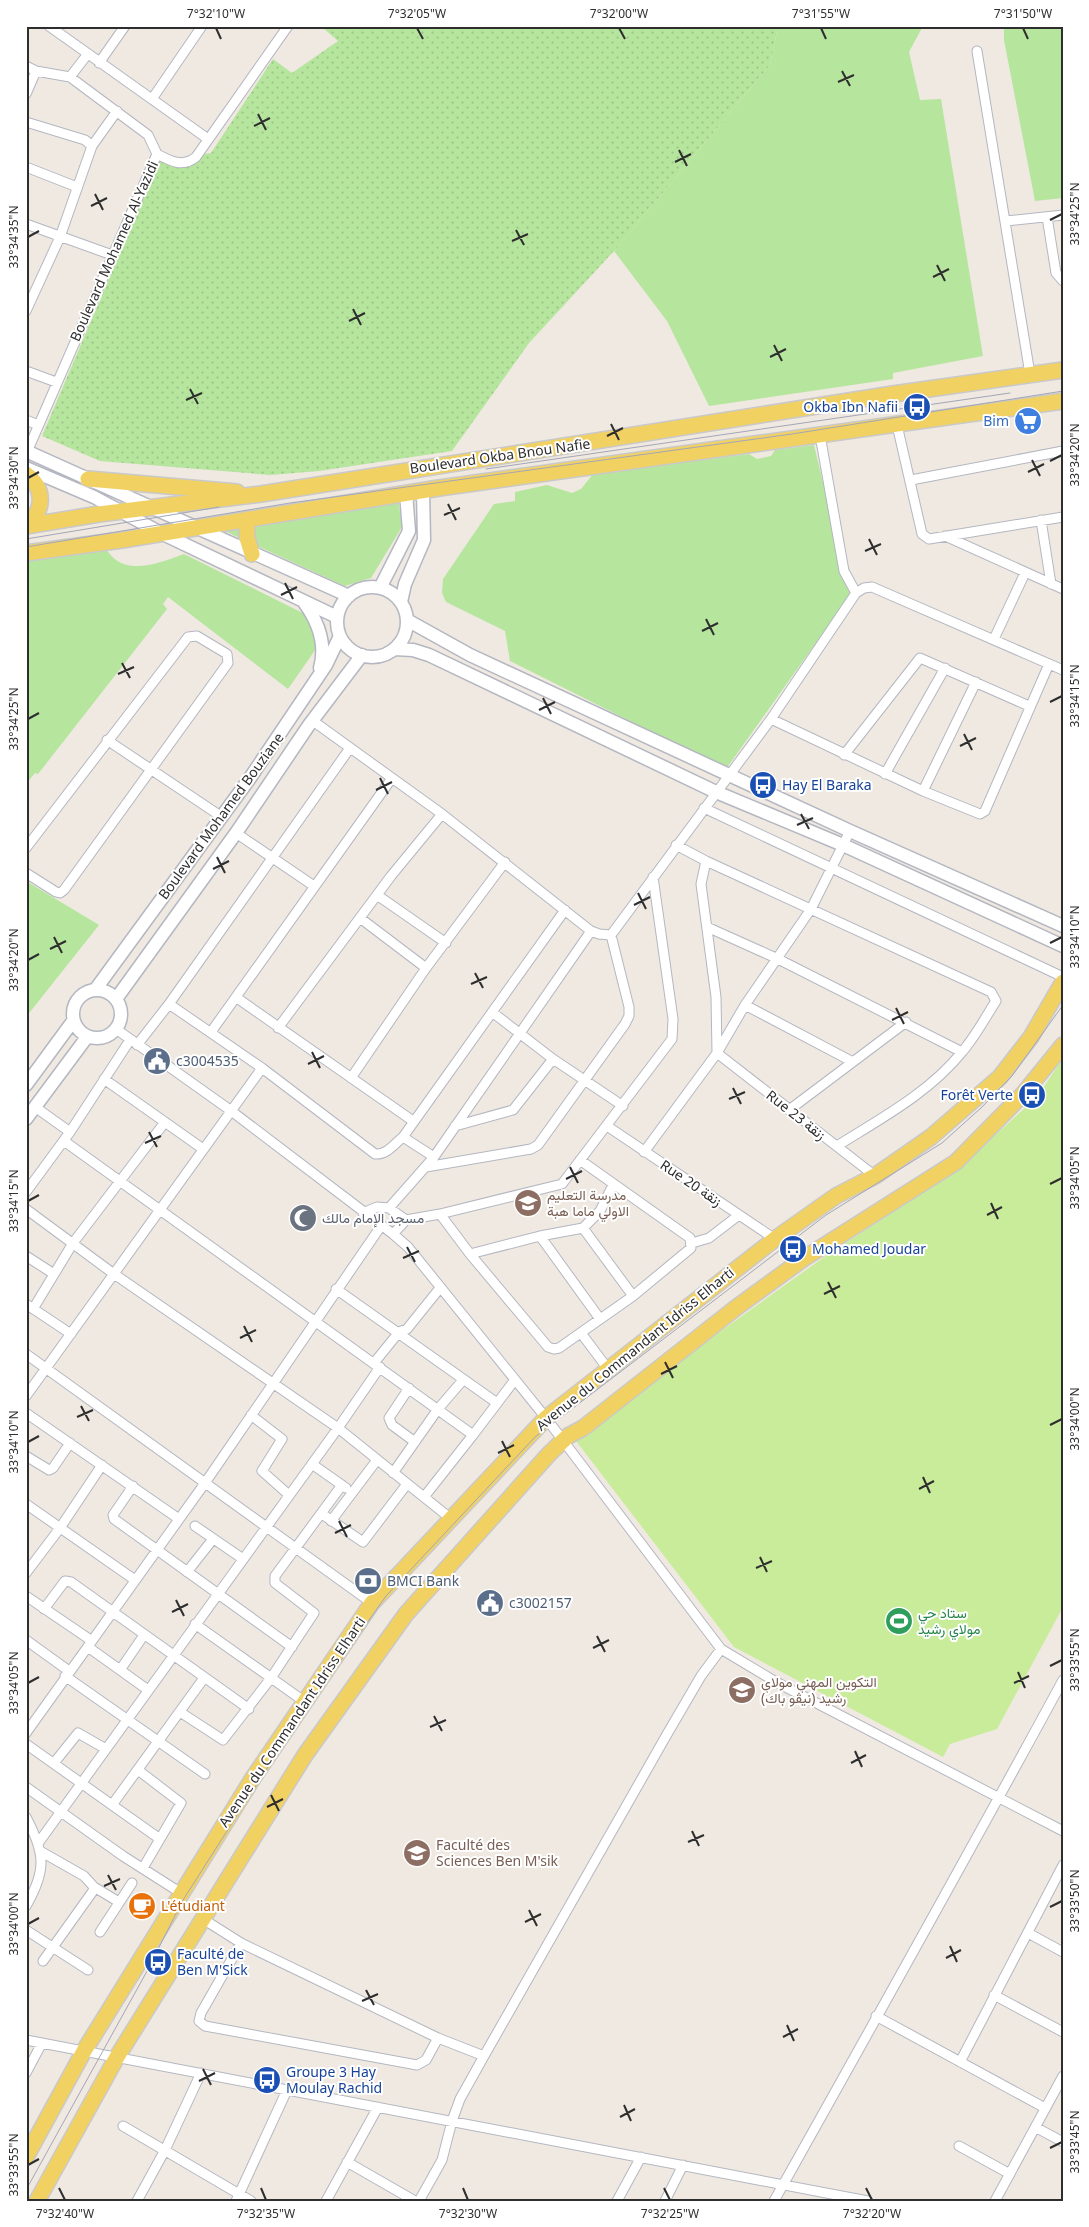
<svg xmlns="http://www.w3.org/2000/svg" width="1089" height="2227" font-family="'Noto Sans',Vazirmatn,sans-serif">
<style>
.grass{fill:#b6e59e}
.park{fill:url(#park-dots)}
.pitch{fill:#c9ec9a}
.lines{fill:none;stroke-linecap:round;stroke-linejoin:round}
.street-casing{stroke:#b4b7c1;stroke-width:11}
.secondary-casing{stroke:#b4b7c1;stroke-width:15}
.primary-casing{stroke:#c9c9c9;stroke-width:18}
.street{stroke:#fff;stroke-width:9}
.secondary{stroke:#fff;stroke-width:12}
.primary{stroke:#f2d163;stroke-width:15}
.tram{stroke:#a3a6b8;stroke-width:1}
.ticks{fill:none;stroke:#2e2e2e;stroke-width:2}
.labels{text-anchor:middle;stroke-width:4;stroke-linejoin:round;paint-order:stroke}
.street-label{font-size:14px;fill:#2e2e2e;stroke:#fff}
.transit-label{font-size:14px;fill:#164399;stroke:#fff;text-anchor:start}
.shop-label{font-size:14px;fill:#366cbe;stroke:#fff;text-anchor:end}
.service-label{font-size:14px;fill:#4e5e75;stroke:#fff;text-anchor:start}
.education-label{font-size:14px;fill:#785e54;stroke:#fff;text-anchor:start}
.worship-label{font-size:14px;fill:#5b616d;stroke:#fff;text-anchor:start}
.leisure-label{font-size:14px;fill:#27864d;stroke:#fff;text-anchor:start}
.food-label{font-size:14px;fill:#c56008;stroke:#fff;text-anchor:start}
.neatline{fill:none;stroke:#2e2e2e;stroke-width:2}
.ticks-label{font-size:12px;text-anchor:middle;fill:#2e2e2e}
</style>
<defs>
<pattern id="park-dots" width="8" height="8" patternUnits="userSpaceOnUse" patternTransform="scale(1.25)"><rect width="8" height="8" fill="#b6e59e"/><path d="M2 2h.1M6 6h.1" fill="none" stroke="#9dc588" stroke-width="1.8" stroke-linecap="round"/></pattern>
</defs>
<rect width="100%" height="100%" fill="#efe9e1"/>
<!-- grass -->
<path class="grass" d="M 778,26 L 923,26 L 909,52 L 920,100 L 941,99 L 983,356 L 893,373 L 893,379 L 709,406 L 667,321 L 614,251 L 770,65 Z
M 1004,26 L 1063,26 L 1063,198 L 1035,201 L 1004,40 Z
M 814,445 L 850,595 L 726,769 L 510,661 L 505,631 L 446,602 L 442,593 L 443,579 L 494,504 L 515,501 L 515,492 L 547,485 L 572,493 L 581,489 L 593,474 L 749,454 L 757,459 L 771,456 L 775,450 Z
M 398,499 L 402,527 L 371,578 L 345,586 L 218,528 Z
M 104,545 C 121,579 156,564 184,554 L 325,624 L 327,633 L 288,689 L 168,597 L 163,604 L 167,609 L 38,774 L 35,773 L 26,784 L 26,556 Z
M 26,881 L 99,925 L 26,1017 Z"/>
<!-- park -->
<path class="park" d="M 321,26 L 544,26 L 547,28 L 549,26 L 778,26 L 770,65 L 614,251 L 529,343 L 452,451 L 319,471 L 270,475 L 100,461 L 42,436 L 159,161 L 211,153 L 273,59 L 292,73 L 338,41 Z"/>
<!-- pitch -->
<path class="pitch" d="M 1063,1058 L 1063,1607 L 997,1729 L 950,1744 L 943,1757 L 734,1647 L 573,1437 L 827,1255 L 953,1173 L 1037,1097 Z"/>
<g class="lines">
<!-- street casing -->
<g class="street-casing">
<path id="street" d="M 49,26 L 208,139
M 977,51 L 1030,374
M 99,63 L 125,26
M 26,66 L 36,71 L 70,77 L 148,135 L 157,154
M 70,77 L 87,55
M 26,94 L 36,71
M 152,99 L 202,26
M 26,122 L 85,140 L 92,146
M 157,154 C 170,161 183,168 196,157 L 288,26
M 26,167 L 77,187
M 1047,217 L 1056,273 L 1063,281
M 1006,221 L 1063,215
M 26,224 L 112,255
M 26,311 L 60,237 L 92,146 L 117,111
M 26,371 L 56,382
M 26,420 L 38,425
M 897,425 L 922,534 L 929,539 L 1063,517
M 820,435 L 844,571 L 856,593
M 27,452 L 157,154
M 911,480 L 1063,451
M 1041,520 L 1051,584
M 945,536 L 1063,589
M 994,639 L 1025,573
M 771,719 L 923,791 L 980,814 L 985,811 L 1049,664
M 313,721 L 442,814 L 591,931 L 599,934 L 611,935
M 107,740 L 222,817
M 844,755 L 920,658 L 1029,706
M 885,774 L 945,668
M 923,791 L 976,682
M 704,808 L 1063,977
M 850,831 L 811,909 L 745,1005 L 717,1053 L 875,1176
M 236,833 L 314,886
M 676,845 L 706,861 L 991,992 L 996,1001 C 985,1018 975,1037 962,1052 C 929,1093 880,1119 837,1146
M 26,848 L 188,637 L 197,636 L 227,654 L 228,663 L 64,890 L 60,893 L 56,892 L 26,873
M 377,895 L 446,943
M 360,918 L 426,968
M 707,927 L 776,958 L 962,1052
M 237,998 L 413,1121
M 169,1004 L 262,1068 L 375,1154 C 387,1155 394,1144 403,1137 L 565,910
M 745,1005 L 853,1062
M 492,1012 L 553,1059 L 623,1106
M 278,1028 L 391,876 L 442,814
M 116,1029 L 230,1110 L 393,1234 L 408,1247 L 546,1418 L 721,1649 L 776,1682 L 1063,1831
M 211,1032 L 392,778
M 137,1045 L 169,1004 L 350,748
M 351,1078 L 426,968 L 505,862
M 104,1079 L 203,1149
M 35,1107 L 70,1132
M 789,1110 L 906,1022
M 455,1126 L 513,1110 L 553,1059
M 607,1126 L 775,1239
M 403,1137 L 434,1157
M 64,1141 L 473,1435 L 514,1381
M 644,1152 L 717,1053 L 716,997 L 701,884 L 706,861
M 426,1167 L 531,1149 L 538,1145 L 625,1024 L 629,1016 L 629,1007 L 611,935 L 771,719 L 856,593 L 864,588 L 872,587 L 1063,670
M 26,1192 L 70,1132 L 130,1040
M 389,1208 L 406,1220
M 26,1209 L 114,1274 L 338,1428 L 450,1518
M 363,1213 L 377,1207 L 389,1208 L 434,1157 L 591,931
M 440,1214 L 470,1254 L 548,1347 L 554,1349 L 559,1348 L 633,1296 L 691,1248 L 690,1238 L 580,1160
M 583,1228 L 633,1296
M 393,1234 L 406,1220 L 440,1214 L 562,1184 L 672,1039 L 673,1019 L 653,877
M 540,1236 L 600,1319
M 692,1243 L 709,1238 L 739,1215
M 470,1254 L 540,1236 L 583,1228 L 600,1211 L 613,1185
M 26,1256 L 54,1274
M 336,1289 L 497,1403
M 26,1304 L 71,1334
M 33,1309 L 73,1243 L 165,1122
M 581,1333 L 608,1369
M 26,1354 L 372,1603
M 374,1363 L 399,1332 L 407,1329 L 440,1288
M 409,1388 L 389,1418 L 392,1425 L 415,1442
M 26,1396 L 262,1068
M 26,1413 L 179,1519
M 251,1415 L 282,1439 L 262,1471 L 289,1495
M 26,1456 L 49,1470 L 53,1468 L 70,1443
M 312,1464 L 346,1488
M 393,1473 L 438,1409 L 463,1380
M 133,1486 L 113,1515 L 114,1519 L 292,1647
M 424,1497 L 473,1435
M 26,1504 L 135,1580
M 322,1514 L 363,1542 L 407,1484
M 331,1521 L 377,1460
M 195,1526 L 243,1559
M 187,1572 L 213,1539
M 26,1573 L 60,1528 L 102,1465
M 26,1596 L 92,1641
M 44,1609 L 65,1581 L 71,1582 L 249,1709
M 195,1624 L 305,1702
M 26,1640 L 69,1671
M 88,1647 L 148,1690
M 120,1670 L 144,1635
M 65,1676 L 205,1774
M 180,1712 L 223,1740 L 271,1678 L 314,1613 L 275,1583 L 275,1576 L 342,1485
M 26,1733 L 205,1483 L 381,1226
M 26,1744 L 160,1839
M 54,1763 L 78,1733 L 106,1749
M 138,1770 L 181,1803 L 143,1868
M 26,1787 L 123,1856 L 181,1893
M 112,1805 L 204,1678
M 26,1817 C 45,1853 47,1870 26,1906
M 39,1842 L 338,1428 L 380,1367
M 40,1851 L 84,1876 L 94,1887 L 93,1891 L 43,1961
M 94,1887 L 119,1902
M 203,1919 L 241,1943 L 438,2038 L 484,2056
M 26,1930 L 88,1970
M 100,1932 L 132,1883
M 1028,1933 L 1063,1952
M 241,1943 L 201,2013 L 199,2021 L 205,2026 L 417,2065 L 426,2060 L 438,2038
M 994,1995 L 1063,2032
M 876,2016 L 1045,2108
M 26,2040 L 868,2201
M 960,2062 L 1063,1865
M 26,2073 L 42,2043
M 123,2126 L 251,2201
M 1035,2127 L 1063,2142
M 959,2146 L 1010,2174
M 347,2162 L 415,2201
M 137,2201 L 165,2150 L 201,2073
M 236,2201 L 287,2090
M 326,2201 L 378,2107
M 419,2201 L 442,2160 L 452,2121 L 460,2099 L 484,2056 L 666,1736 L 701,1676 L 721,1649
M 617,2201 L 641,2157
M 665,2201 L 683,2165
M 774,2201 C 871,2028 968,1855 1063,1680
M 995,2201 L 1063,2076"/>
</g>
<!-- secondary casing -->
<g class="secondary-casing">
<path id="secondary" d="M 26,451 L 349,596
M 26,468 L 94,497 L 161,533 L 337,617
M337 622a35 35 0 1 1 70 0a35 35 0 1 1-70 0Z
M 380,588 L 409,531 L 406,493
M 303,601 C 318,621 327,643 320,668
M 401,602 L 405,584 L 424,540 L 423,491
M 407,620 L 470,655 L 850,831 L 1063,926
M 394,649 L 413,650 L 429,655 L 716,792 L 843,845 L 1063,946
M73 1014a24 24 0 1 1 48 0a24 24 0 1 1-48 0Z
M 95,990 L 250,778 L 326,665 L 340,636
M 116,999 L 236,833 L 309,725 L 362,655
M 26,1085 L 73,1021
M 26,1119 L 87,1037"/>
</g>
<!-- primary casing -->
<g class="primary-casing">
<path id="primary" d="M 26,474 C 44,487 46,511 26,524
M 88,479 L 237,492
M 247,519 L 247,538 L 252,554
M 26,526 L 99,514 L 261,494 L 893,394 L 1063,370
M 26,553 L 122,540 L 439,488 L 1063,401
M 26,2157 L 84,2051 L 253,1778 L 372,1603 L 546,1418 L 775,1239 L 836,1196 L 875,1176 L 931,1137 L 1000,1077 L 1031,1037 L 1063,982
M 37,2201 L 117,2057 L 280,1795 L 305,1755 L 406,1614 L 549,1454 L 568,1436 L 583,1428 L 737,1307 L 803,1259 L 956,1162 L 1024,1093 L 1063,1045"/>
</g>
<!-- street -->
<use href="#street" class="street"/>
<!-- secondary -->
<use href="#secondary" class="secondary"/>
<!-- primary -->
<use href="#primary" class="primary"/>
<!-- tram -->
<path class="tram" d="M 486,469 L 1010,393
M 26,539 L 219,507
M 26,547 L 290,503 L 792,434 L 1063,391
M 26,2190 L 146,1973 L 183,1900 L 287,1737 L 386,1596 L 535,1437 L 826,1215 L 942,1143 L 982,1107 L 1012,1076 L 1063,1005"/>
</g>
<!-- ticks -->
<path class="ticks" d="M 216,28 L 221,39M 417,28 L 423,39M 619,28 L 625,39M 821,28 L 826,39M 1023,28 L 1028,39M 842,71 L 850,86M 838,82 L 854,75M 258,114 L 266,130M 254,126 L 270,118M 679,150 L 687,166M 675,162 L 691,154M 95,194 L 103,210M 91,206 L 107,198M 1050,220 L 1062,214M 516,230 L 524,245M 28,237 L 39,231M 512,241 L 528,234M 937,265 L 945,281M 933,277 L 949,269M 353,309 L 361,325M 349,321 L 365,313M 774,345 L 782,361M 770,357 L 786,349M 190,389 L 198,404M 186,400 L 202,393M 611,424 L 619,440M 607,436 L 623,428M 1032,460 L 1040,476M 1050,461 L 1062,455M 1028,472 L 1044,464M 28,478 L 39,472M 448,504 L 456,520M 444,515 L 460,508M 869,539 L 877,555M 865,551 L 881,544M 285,583 L 293,599M 281,595 L 297,587M 706,619 L 714,635M 702,631 L 718,623M 122,663 L 130,678M 118,674 L 134,667M 543,698 L 551,714M 1050,702 L 1062,696M 539,710 L 555,702M 28,719 L 39,713M 964,734 L 972,750M 960,746 L 976,738M 380,778 L 388,794M 376,790 L 392,782M 801,814 L 809,829M 797,825 L 813,818M 217,857 L 225,873M 213,869 L 229,861M 638,893 L 646,909M 634,905 L 650,897M 54,937 L 62,953M 1050,943 L 1062,937M 50,949 L 66,941M 28,960 L 39,954M 475,973 L 483,988M 471,984 L 487,977M 896,1008 L 904,1024M 892,1020 L 908,1012M 312,1052 L 320,1068M 308,1064 L 324,1056M 733,1088 L 741,1104M 729,1099 L 745,1092M 149,1132 L 157,1147M 145,1143 L 161,1136M 570,1167 L 578,1183M 566,1179 L 582,1171M 1050,1184 L 1062,1178M 28,1201 L 39,1195M 991,1203 L 998,1219M 987,1215 L 1002,1207M 407,1247 L 415,1262M 403,1258 L 419,1251M 828,1282 L 836,1298M 824,1294 L 840,1286M 244,1326 L 252,1342M 240,1338 L 256,1330M 665,1362 L 673,1378M 661,1374 L 677,1366M 81,1406 L 89,1421M 77,1417 L 93,1410M 1050,1425 L 1062,1419M 502,1441 L 510,1457M 28,1442 L 39,1436M 498,1453 L 514,1445M 923,1477 L 930,1493M 919,1489 L 934,1481M 339,1521 L 347,1537M 335,1533 L 351,1525M 760,1557 L 767,1572M 756,1568 L 772,1561M 176,1600 L 184,1616M 172,1612 L 188,1604M 597,1636 L 605,1652M 593,1648 L 609,1640M 1050,1666 L 1062,1660M 1018,1672 L 1025,1688M 28,1683 L 39,1677M 1014,1683 L 1029,1676M 434,1716 L 442,1731M 430,1727 L 446,1720M 855,1751 L 862,1767M 851,1763 L 866,1755M 271,1795 L 279,1811M 267,1807 L 283,1799M 692,1831 L 699,1846M 688,1842 L 704,1835M 108,1875 L 116,1890M 104,1886 L 120,1879M 1050,1907 L 1062,1901M 529,1910 L 537,1926M 525,1922 L 541,1914M 28,1924 L 39,1918M 950,1946 L 957,1962M 946,1958 L 961,1950M 366,1990 L 374,2005M 362,2001 L 378,1994M 787,2025 L 794,2041M 783,2037 L 798,2029M 203,2069 L 211,2085M 199,2081 L 215,2073M 624,2105 L 631,2121M 620,2117 L 635,2109M 1050,2148 L 1062,2142M 28,2165 L 39,2159M 59,2188 L 65,2200M 261,2188 L 266,2200M 463,2188 L 468,2200M 664,2188 L 670,2200M 866,2188 L 872,2200"/>
<!-- icons -->
<defs>
<g id="bus-disc" transform="scale(1.4375)"><circle r="9.5" fill="#1a4fb4" stroke="#fff"/><path d="M-5-6H5V4H4V6H2V4H-2V6H-4V4H-5ZM-3.5-4V0h7V-4ZM-3.5 1.2v1.5H-2V1.2ZM2 1.2v1.5H3.5V1.2Z" fill="#fff"/></g>
<g id="supermarket-disc" transform="scale(1.4375)"><circle r="9.5" fill="#3f7fe0" stroke="#fff"/><path d="M-6-5.5h2.5l.6 2H6L4.5 2H-2.5L-4.4-4H-6ZM-1.5 3.2a1.3 1.3 0 1 0 .1 0ZM3 3.2a1.3 1.3 0 1 0 .1 0Z" fill="#fff"/></g>
<g id="civic-disc" transform="scale(1.4375)"><circle r="9.5" fill="#5c6f8a" stroke="#fff"/><path d="M-.6-6.5H3V-4.5H.6V-3L4-1V1h2V6H-6V1h2V-1L-.6-3ZM-1.2 2.5V6h2.4V2.5Z" fill="#fff"/></g>
<g id="school-disc" transform="scale(1.4375)"><circle r="9.5" fill="#8d6e63" stroke="#fff"/><path d="M0-5L7-2L0 1L-7-2ZM-4 1L0 2.5L4 1V4Q0 6-4 4Z" fill="#fff"/></g>
<g id="mosque-disc" transform="scale(1.4375)"><circle r="9.5" fill="#6b7280" stroke="#fff"/><path d="M3.5-4.9A6 6 0 1 0 3.5 4.9A5 5 0 1 1 3.5-4.9Z" fill="#fff"/></g>
<g id="bank-disc" transform="scale(1.4375)"><circle r="9.5" fill="#5c6f8a" stroke="#fff"/><path d="M-6-4H6V4H-6ZM0-2.3a2.3 2.3 0 1 0 0 4.6a2.3 2.3 0 1 0 0-4.6Z" fill="#fff"/></g>
<g id="stadium-disc" transform="scale(1.4375)"><circle r="9.5" fill="#2e9e5b" stroke="#fff"/><path d="M0-5a6.5 5 0 1 0 0 10a6.5 5 0 1 0 0-10ZM-3.5-1.8h7v3.6h-7Z" fill="#fff"/></g>
<g id="university-disc" transform="scale(1.4375)"><circle r="9.5" fill="#8d6e63" stroke="#fff"/><path d="M0-5L7-2L0 1L-7-2ZM-4 1L0 2.5L4 1V4Q0 6-4 4Z" fill="#fff"/></g>
<g id="cafe-disc" transform="scale(1.4375)"><circle r="9.5" fill="#e8710a" stroke="#fff"/><path d="M-5.5-4.5H6V0H3Q3 3.5 0 3.5H-2.5Q-5.5 3.5-5.5 0ZM3-3.2v2h1.7v-2ZM-6 4.5H4V6H-6Z" fill="#fff"/></g>
</defs>
<g fill-rule="evenodd">
<use href="#bus-disc" x="917" y="407"/>
<use href="#supermarket-disc" x="1028" y="421"/>
<use href="#bus-disc" x="763" y="785"/>
<use href="#civic-disc" x="157" y="1061"/>
<use href="#bus-disc" x="1032" y="1095"/>
<use href="#school-disc" x="528" y="1203"/>
<use href="#mosque-disc" x="303" y="1218"/>
<use href="#bus-disc" x="793" y="1249"/>
<use href="#bank-disc" x="368" y="1581"/>
<use href="#civic-disc" x="490" y="1603"/>
<use href="#stadium-disc" x="899" y="1621"/>
<use href="#school-disc" x="742" y="1690"/>
<use href="#university-disc" x="417" y="1853"/>
<use href="#cafe-disc" x="142" y="1906"/>
<use href="#bus-disc" x="158" y="1962"/>
<use href="#bus-disc" x="267" y="2080"/>
</g>
<g class="labels">
<!-- street labels -->
<g class="street-label">
<text transform="translate(114 251) rotate(-66)" y="5">Boulevard Mohamed Al-Yazidi</text>
<text transform="translate(500 456) rotate(-8)" y="5">Boulevard Okba Bnou Nafie</text>
<text transform="translate(221 816) rotate(-54)" y="5">Boulevard Mohamed Bouziane</text>
<text transform="translate(796 1115) rotate(38)" y="5">Rue 23 زنقة</text>
<text transform="translate(691 1183) rotate(34)" y="5">Rue 20 زنقة</text>
<text transform="translate(635 1349) rotate(-39)" y="5">Avenue du Commandant Idriss Elharti</text>
<text transform="translate(292 1722) rotate(-56)" y="5">Avenue du Commandant Idriss Elharti</text>
</g>
<!-- transit labels -->
<g class="transit-label">
<text x="898" y="412" text-anchor="end">Okba Ibn Nafii</text>
<text x="782" y="790">Hay El Baraka</text>
<text x="1013" y="1100" text-anchor="end">Forêt Verte</text>
<text x="812" y="1254">Mohamed Joudar</text>
<text x="177" y="1959">Faculté de<tspan x="177" dy="16">Ben M'Sick</tspan></text>
<text x="286" y="2077">Groupe 3 Hay<tspan x="286" dy="16">Moulay Rachid</tspan></text>
</g>
<!-- shop labels -->
<g class="shop-label">
<text x="1009" y="426">Bim</text>
</g>
<!-- service labels -->
<g class="service-label">
<text x="176" y="1066">c3004535</text>
<text x="387" y="1586">BMCI Bank</text>
<text x="509" y="1608">c3002157</text>
</g>
<!-- education labels -->
<g class="education-label">
<text x="547" y="1200">مدرسة التعليم<tspan x="547" dy="16">الاولي ماما هبة</tspan></text>
<text x="761" y="1687">التكوين المهني مولاي<tspan x="761" dy="16">رشيد (نيڤو باك)</tspan></text>
<text x="436" y="1850">Faculté des<tspan x="436" dy="16">Sciences Ben M'sik</tspan></text>
</g>
<!-- worship labels -->
<g class="worship-label">
<text x="322" y="1223">مسجد الإمام مالك</text>
</g>
<!-- leisure labels -->
<g class="leisure-label">
<text x="918" y="1618">ستاد حي<tspan x="918" dy="16">مولاي رشيد</tspan></text>
</g>
<!-- food labels -->
<g class="food-label">
<text x="161" y="1911">L'étudiant</text>
</g>
</g>
<!-- border -->
<rect width="1089" height="2227" fill="none" stroke="#ffffff" stroke-width="55"/>
<rect x="28" y="28" width="1034" height="2172" class="neatline"/>
<g class="ticks-label">
<text x="216" y="18">7°32'10"W</text>
<text x="417" y="18">7°32'05"W</text>
<text x="619" y="18">7°32'00"W</text>
<text x="821" y="18">7°31'55"W</text>
<text x="1023" y="18">7°31'50"W</text>
<text transform="translate(1075 214) rotate(-90)" y="4">33°34'25"N</text>
<text transform="translate(14 237) rotate(-90)" y="4">33°34'35"N</text>
<text transform="translate(1075 455) rotate(-90)" y="4">33°34'20"N</text>
<text transform="translate(14 478) rotate(-90)" y="4">33°34'30"N</text>
<text transform="translate(1075 696) rotate(-90)" y="4">33°34'15"N</text>
<text transform="translate(14 719) rotate(-90)" y="4">33°34'25"N</text>
<text transform="translate(1075 937) rotate(-90)" y="4">33°34'10"N</text>
<text transform="translate(14 960) rotate(-90)" y="4">33°34'20"N</text>
<text transform="translate(1075 1178) rotate(-90)" y="4">33°34'05"N</text>
<text transform="translate(14 1201) rotate(-90)" y="4">33°34'15"N</text>
<text transform="translate(1075 1419) rotate(-90)" y="4">33°34'00"N</text>
<text transform="translate(14 1442) rotate(-90)" y="4">33°34'10"N</text>
<text transform="translate(1075 1660) rotate(-90)" y="4">33°33'55"N</text>
<text transform="translate(14 1683) rotate(-90)" y="4">33°34'05"N</text>
<text transform="translate(1075 1901) rotate(-90)" y="4">33°33'50"N</text>
<text transform="translate(14 1924) rotate(-90)" y="4">33°34'00"N</text>
<text transform="translate(1075 2142) rotate(-90)" y="4">33°33'45"N</text>
<text transform="translate(14 2165) rotate(-90)" y="4">33°33'55"N</text>
<text x="65" y="2218">7°32'40"W</text>
<text x="266" y="2218">7°32'35"W</text>
<text x="468" y="2218">7°32'30"W</text>
<text x="670" y="2218">7°32'25"W</text>
<text x="872" y="2218">7°32'20"W</text>
</g>
</svg>
